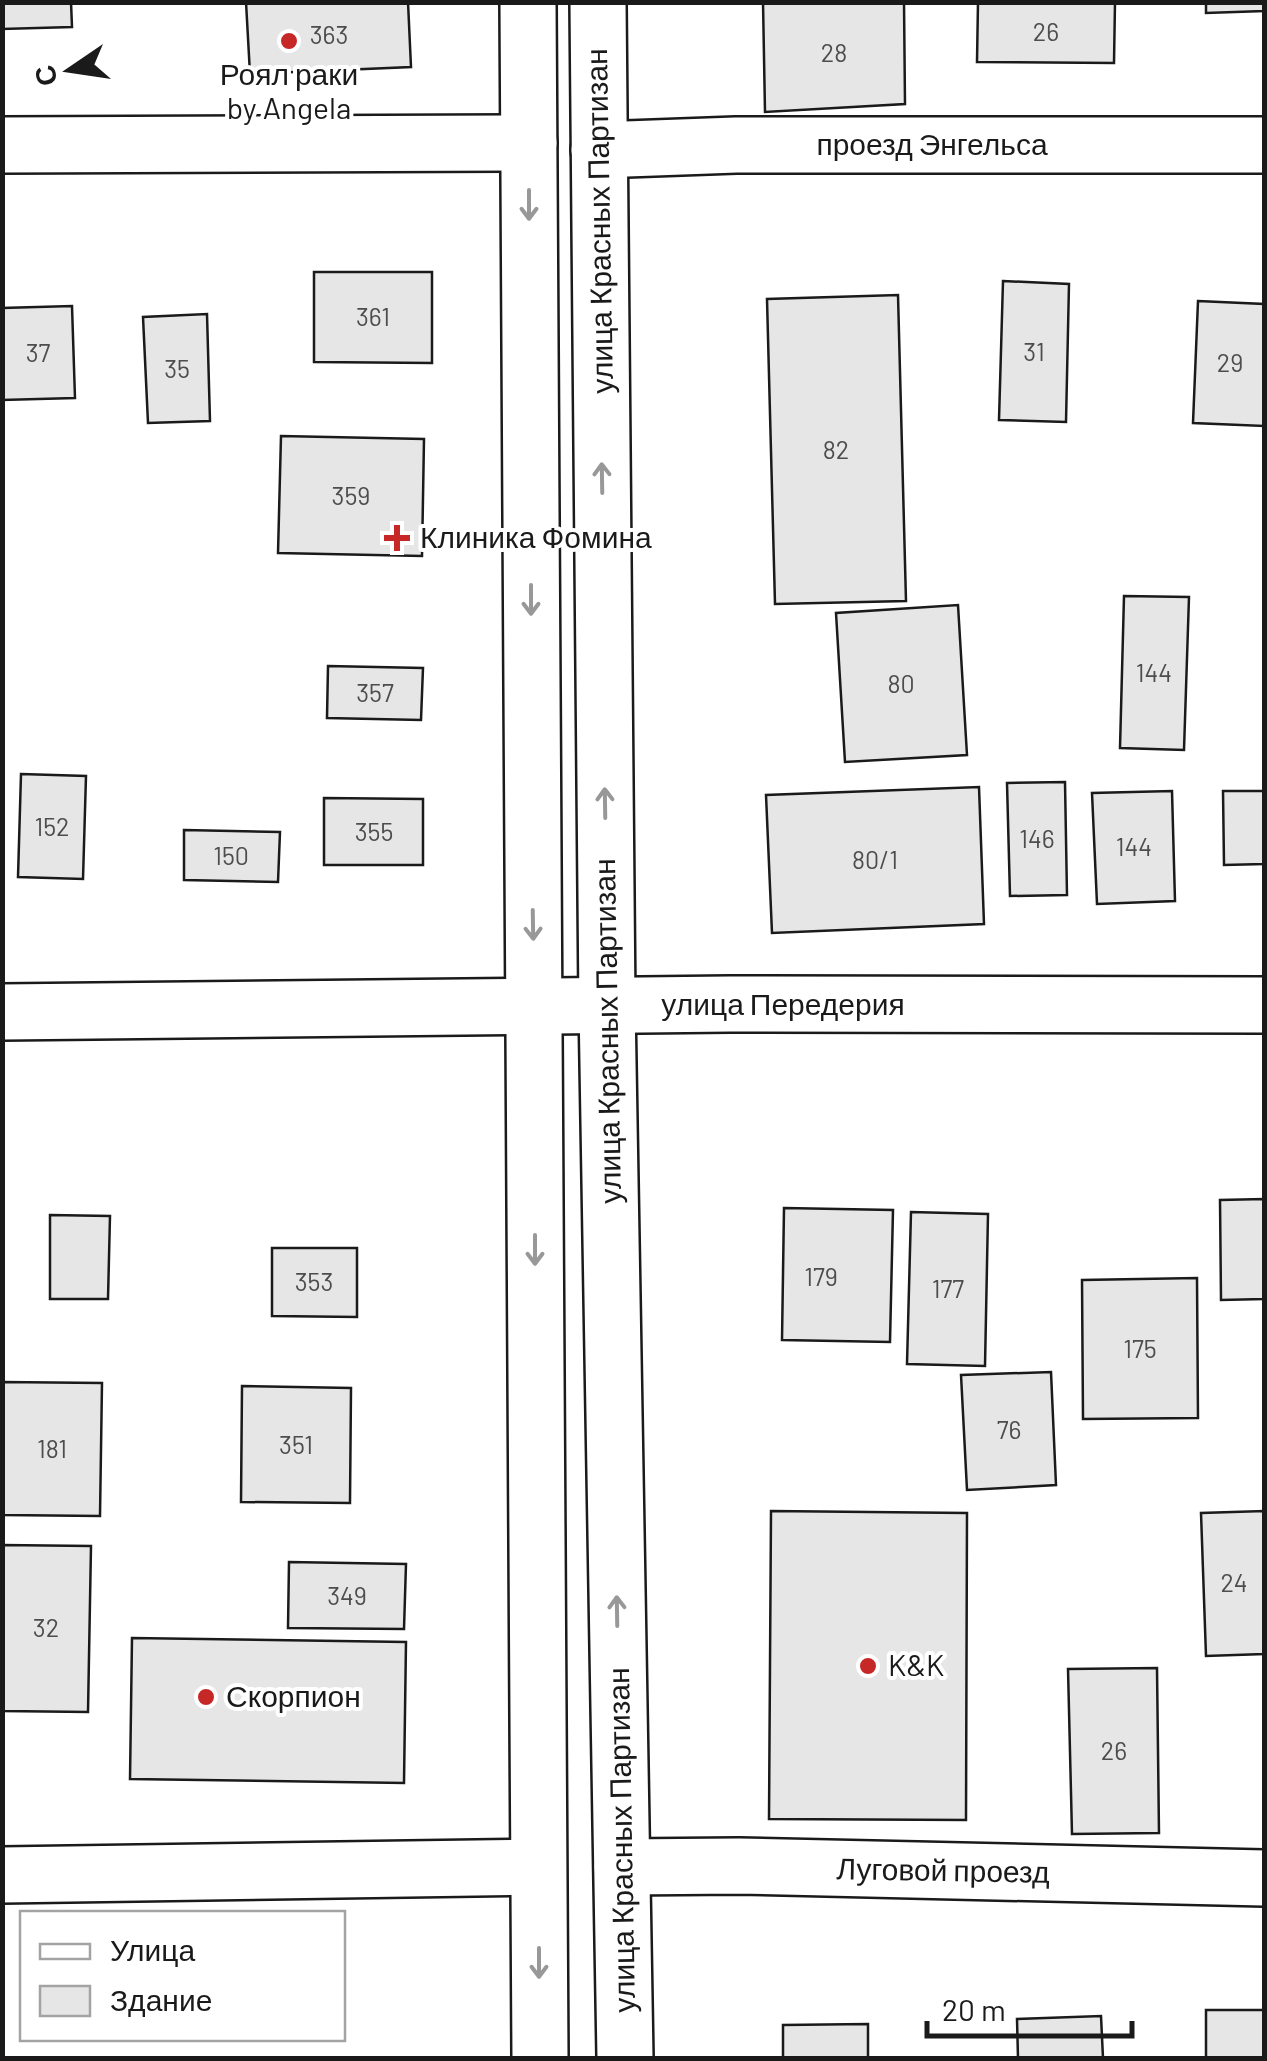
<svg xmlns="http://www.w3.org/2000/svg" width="1267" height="2061" font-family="Barlow,sans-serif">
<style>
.building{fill:#e6e6e6;stroke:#1a1a1a;stroke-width:2.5}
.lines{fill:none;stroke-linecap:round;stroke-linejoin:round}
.street-casing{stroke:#1a1a1a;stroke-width:60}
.highway-casing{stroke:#1a1a1a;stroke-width:60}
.street{stroke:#fff;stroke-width:55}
.highway{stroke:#fff;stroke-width:55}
.oneway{stroke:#989898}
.poi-dot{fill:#c62828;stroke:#fff;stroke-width:4}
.labels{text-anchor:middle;stroke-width:8;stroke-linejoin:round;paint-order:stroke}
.number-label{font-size:25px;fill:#4d4d4d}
.poi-label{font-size:30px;fill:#1a1a1a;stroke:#fff;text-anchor:start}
.street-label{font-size:30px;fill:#1a1a1a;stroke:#fff}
</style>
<rect width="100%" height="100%" fill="#fff"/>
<!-- building -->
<path class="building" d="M 2,2 L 71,2 L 72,27 L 2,29 Z
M 246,2 L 408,2 L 411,67 L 250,74 Z
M 763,2 L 904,2 L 905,104 L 765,112 Z
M 978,2 L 1115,2 L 1114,63 L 977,62 Z
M 1206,2 L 1264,2 L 1264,11 L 1206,13 Z
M 314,272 L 432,272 L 432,363 L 314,362 Z
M 1003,281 L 1069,284 L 1066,422 L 999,420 Z
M 898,295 L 906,601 L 775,604 L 767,299 Z
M 1198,301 L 1264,304 L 1264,426 L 1193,423 Z
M 72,306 L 75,398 L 2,400 L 2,308 Z
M 207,314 L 210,421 L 148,423 L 143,317 Z
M 281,436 L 424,439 L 422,556 L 278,553 Z
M 1124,596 L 1189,597 L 1184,750 L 1120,748 Z
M 958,605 L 967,755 L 845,762 L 836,613 Z
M 328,666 L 423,668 L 421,720 L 327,718 Z
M 21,774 L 86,776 L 83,879 L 18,877 Z
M 1065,782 L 1067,895 L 1010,896 L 1007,783 Z
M 979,787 L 984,924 L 772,933 L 766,795 Z
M 1172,791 L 1175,901 L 1097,904 L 1092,793 Z
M 1223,791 L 1264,791 L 1264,864 L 1224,865 Z
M 324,798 L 423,799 L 423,865 L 324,865 Z
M 184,830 L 280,832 L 278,882 L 184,880 Z
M 1264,1199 L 1264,1299 L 1221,1300 L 1220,1200 Z
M 784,1208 L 893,1210 L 890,1342 L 782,1340 Z
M 911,1212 L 988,1214 L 985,1366 L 907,1364 Z
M 50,1215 L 110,1216 L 108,1299 L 50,1299 Z
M 272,1248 L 357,1248 L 357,1317 L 272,1316 Z
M 1197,1278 L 1198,1418 L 1083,1419 L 1082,1280 Z
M 1051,1372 L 1056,1485 L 967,1490 L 961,1375 Z
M 2,1382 L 102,1383 L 100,1516 L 2,1515 Z
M 242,1386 L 351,1388 L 350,1503 L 241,1502 Z
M 771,1511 L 967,1513 L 966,1820 L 769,1819 Z
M 1264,1511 L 1264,1654 L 1206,1656 L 1201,1513 Z
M 2,1545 L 91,1546 L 88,1712 L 2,1711 Z
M 289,1562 L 406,1564 L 404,1629 L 288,1628 Z
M 132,1638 L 406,1642 L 404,1783 L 130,1779 Z
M 1157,1668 L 1159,1833 L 1072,1834 L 1068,1669 Z
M 1206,2010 L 1264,2010 L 1264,2058 L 1206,2058 Z
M 1101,2016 L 1103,2058 L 1018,2058 L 1017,2019 Z
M 868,2024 L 868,2058 L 783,2058 L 783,2025 Z"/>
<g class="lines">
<!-- street casing -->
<g class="street-casing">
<path id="street" d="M 2,145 L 529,143
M 599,150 L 736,145 L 1264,145
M 2,1012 L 730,1004 L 1264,1005
M 622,1867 L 739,1866 L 1264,1878
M 2,1875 L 538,1867"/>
</g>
<!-- highway casing -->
<g class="highway-casing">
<path id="highway" d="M 528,2 L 540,2058
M 598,2 L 607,1005 L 625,2058"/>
</g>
<!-- street -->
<use href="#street" class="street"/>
<!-- highway -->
<use href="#highway" class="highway"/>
</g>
<!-- one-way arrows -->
<defs><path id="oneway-shaft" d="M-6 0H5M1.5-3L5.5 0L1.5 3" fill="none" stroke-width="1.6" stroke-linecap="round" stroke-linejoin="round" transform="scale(2.5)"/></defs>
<g class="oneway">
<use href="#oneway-shaft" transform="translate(529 205) rotate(90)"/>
<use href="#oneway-shaft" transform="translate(602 478) rotate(-91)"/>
<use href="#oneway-shaft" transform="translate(531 600) rotate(90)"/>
<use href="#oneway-shaft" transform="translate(605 803) rotate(-91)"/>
<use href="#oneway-shaft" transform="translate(533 925) rotate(89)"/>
<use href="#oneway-shaft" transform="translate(535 1250) rotate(90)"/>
<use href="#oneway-shaft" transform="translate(617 1611) rotate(-91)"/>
<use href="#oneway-shaft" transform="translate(539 1963) rotate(90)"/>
</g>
<!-- markers -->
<g class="poi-dot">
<circle cx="289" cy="41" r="10"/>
<path d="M392 523h10v10h10v10h-10v10h-10v-10h-10v-10h10z"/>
<circle cx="868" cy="1666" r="10"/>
<circle cx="206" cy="1697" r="10"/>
</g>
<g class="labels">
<!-- number labels -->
<g class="number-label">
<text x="1046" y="41">26</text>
<text x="329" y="44">363</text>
<text x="834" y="62">28</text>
<text x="373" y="326">361</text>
<text x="1034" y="361">31</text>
<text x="38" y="362">37</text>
<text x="1230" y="372">29</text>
<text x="177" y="378">35</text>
<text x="836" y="459">82</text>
<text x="351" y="505">359</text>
<text x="1154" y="682">144</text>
<text x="901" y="693">80</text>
<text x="375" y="702">357</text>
<text x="52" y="836">152</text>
<text x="374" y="841">355</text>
<text x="1037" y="848">146</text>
<text x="1134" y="856">144</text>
<text x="231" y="865">150</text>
<text x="875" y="869">80/1</text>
<text x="821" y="1286">179</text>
<text x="314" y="1291">353</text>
<text x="948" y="1298">177</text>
<text x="1140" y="1358">175</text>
<text x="1009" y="1439">76</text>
<text x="296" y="1454">351</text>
<text x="52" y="1458">181</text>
<text x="1234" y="1592">24</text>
<text x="347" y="1605">349</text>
<text x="46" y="1637">32</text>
<text x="1114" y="1760">26</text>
</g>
<!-- poi labels -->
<g class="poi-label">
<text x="289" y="85" text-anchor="middle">Роял раки<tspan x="289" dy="34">by Angela</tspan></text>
<text x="420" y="548">Клиника Фомина</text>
<text x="888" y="1676">K&amp;K</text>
<text x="226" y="1707">Скорпион</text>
</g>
<!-- street labels -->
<g class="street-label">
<text x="932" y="155">проезд Энгельса</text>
<text transform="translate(600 221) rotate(-91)" y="10">улица Красных Партизан</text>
<text x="783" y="1015">улица Передерия</text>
<text transform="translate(608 1031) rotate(-91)" y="10">улица Красных Партизан</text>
<text transform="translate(622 1840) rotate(-91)" y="10">улица Красных Партизан</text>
<text transform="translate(943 1871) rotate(1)" y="10">Луговой проезд</text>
</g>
</g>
<!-- border -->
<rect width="1267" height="2061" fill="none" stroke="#1a1a1a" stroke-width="10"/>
<!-- legend -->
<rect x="20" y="1911" width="325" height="130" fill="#ffffff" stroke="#a3a3a3" stroke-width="2.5"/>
<rect x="40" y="1944" width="50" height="15" fill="#ffffff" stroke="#a3a3a3" stroke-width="2.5"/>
<text x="110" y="1961" font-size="30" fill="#1a1a1a">Улица</text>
<rect x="40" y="1986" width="50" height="30" fill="#e6e6e6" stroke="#a3a3a3" stroke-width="2.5"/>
<text x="110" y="2011" font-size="30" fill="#1a1a1a">Здание</text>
<!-- north arrow -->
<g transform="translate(70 70) rotate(257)" stroke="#ffffff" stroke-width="8" paint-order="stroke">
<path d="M0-8L18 38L0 25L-18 38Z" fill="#1a1a1a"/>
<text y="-15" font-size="28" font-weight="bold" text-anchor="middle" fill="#1a1a1a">С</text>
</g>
<!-- scale -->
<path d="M927 2021v15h205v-15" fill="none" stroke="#1a1a1a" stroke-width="5"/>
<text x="942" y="2021" font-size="30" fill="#1a1a1a" stroke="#ffffff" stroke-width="8" paint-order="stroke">20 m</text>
</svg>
